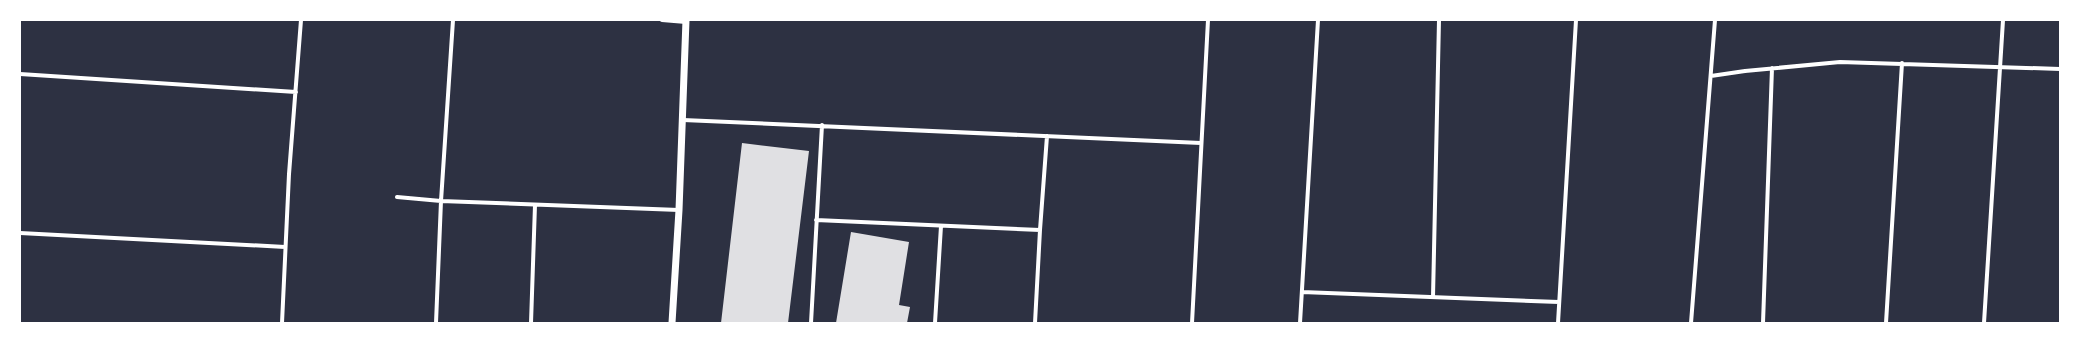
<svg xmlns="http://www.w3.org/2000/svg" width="2080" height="343" font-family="'Times New Roman',serif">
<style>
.building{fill:#e0e0e3}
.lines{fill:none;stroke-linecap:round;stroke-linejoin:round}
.minor{stroke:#fff;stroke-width:4}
.tertiary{stroke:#fff;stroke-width:7}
</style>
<rect width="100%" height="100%" fill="#2d3142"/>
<!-- building -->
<path class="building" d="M 742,143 L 809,151 L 788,323 L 721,323 Z
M 851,232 L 909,242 L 899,305 L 910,307 L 907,323 L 836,323 Z"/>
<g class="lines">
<!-- minor -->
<path class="minor" d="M 662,20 L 686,22
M 20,74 L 296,92
M 1711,76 L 1745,71 L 1840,62 L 2060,69
M 683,120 L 1201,143
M 397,197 L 441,201 L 679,210
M 816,220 L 1040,230
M 20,233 L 285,247
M 1302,292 L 1559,302
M 1433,297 L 1439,20
M 282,323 L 289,174 L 301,20
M 436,323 L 441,201 L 453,20
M 531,323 L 535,205
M 811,323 L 822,125
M 935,323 L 941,226
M 1035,323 L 1040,230 L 1047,136
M 1192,323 L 1208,20
M 1300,323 L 1318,20
M 1558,323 L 1576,20
M 1691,323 L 1715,20
M 1763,323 L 1772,68
M 1886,323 L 1902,63
M 1984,323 L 2003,20"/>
<!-- tertiary -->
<path class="tertiary" d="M 672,323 L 679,210 L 686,20"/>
</g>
<!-- border -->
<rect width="2080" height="343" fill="none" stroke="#ffffff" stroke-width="42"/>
</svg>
